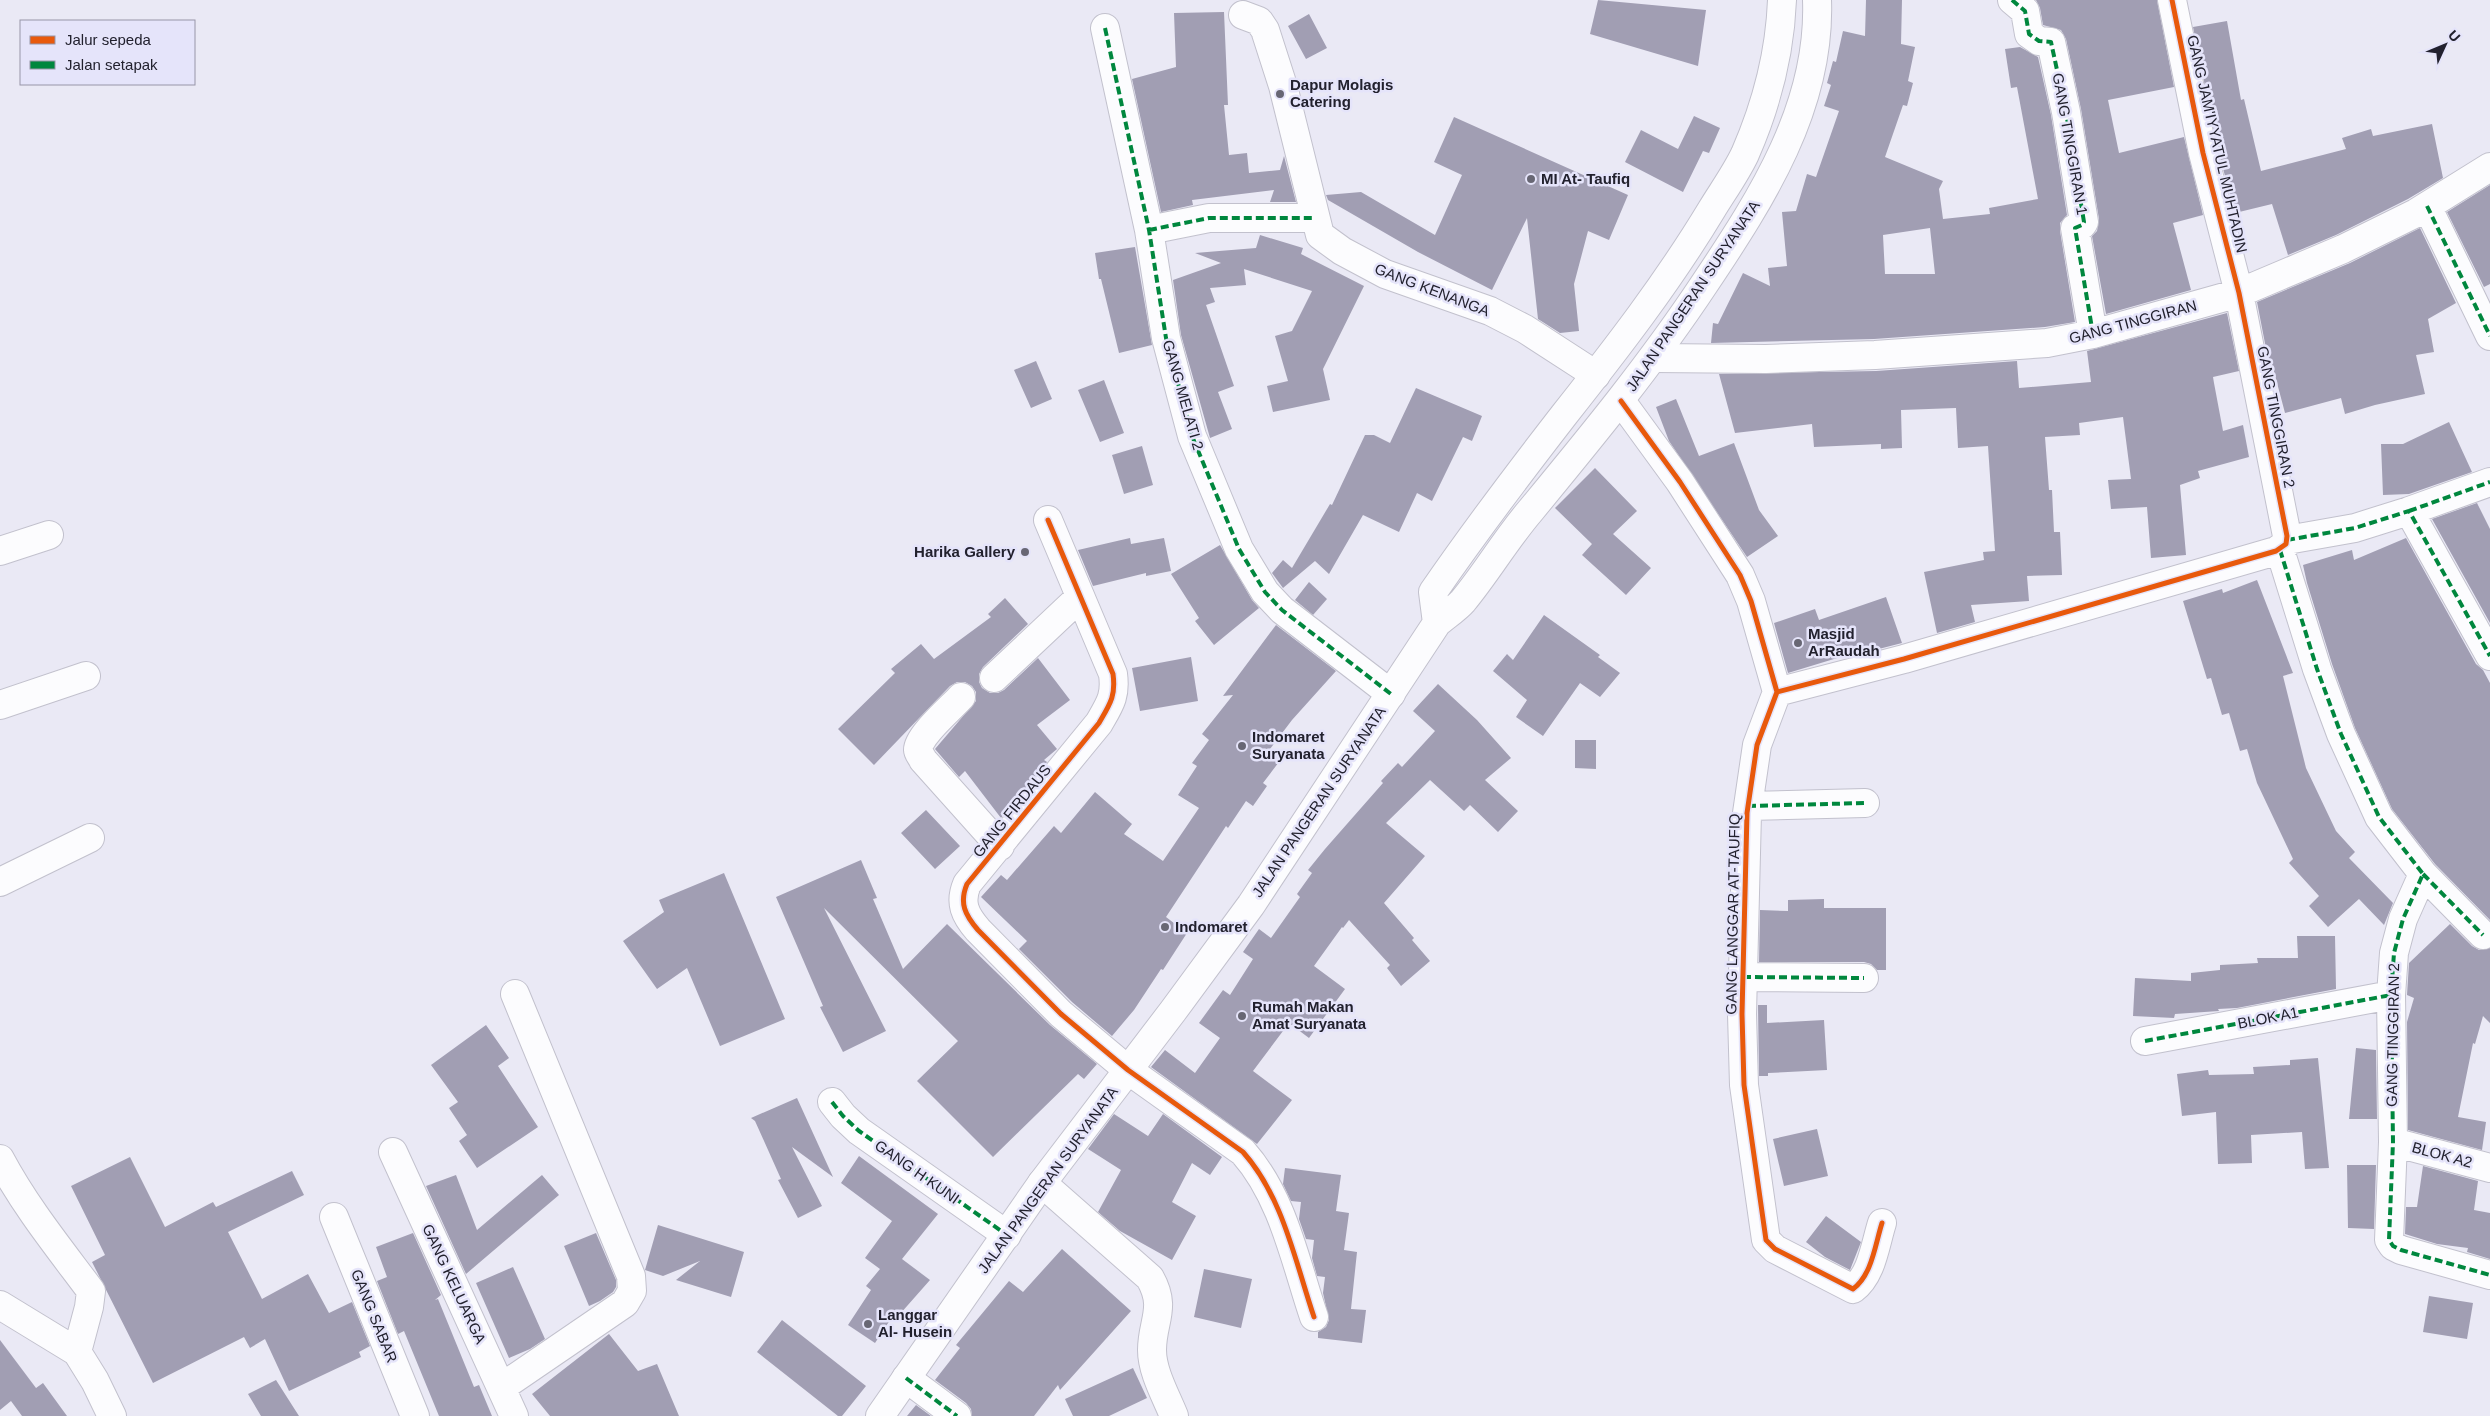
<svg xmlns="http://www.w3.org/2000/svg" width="2490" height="1416" font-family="Arial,sans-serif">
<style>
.building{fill:#a19eb3;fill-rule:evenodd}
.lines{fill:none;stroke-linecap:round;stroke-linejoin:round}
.minor-casing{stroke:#c2c1cd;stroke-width:30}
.primary-casing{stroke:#c2c1cd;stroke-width:30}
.minor{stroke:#fcfcfe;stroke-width:28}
.primary{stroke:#fcfcfe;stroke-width:28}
.quiet{stroke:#00873e;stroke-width:4;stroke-dasharray:8 4;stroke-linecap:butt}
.cycleway-casing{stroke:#e5e4fa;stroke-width:8}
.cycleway{stroke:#e8590c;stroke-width:5}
.poi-dot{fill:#686774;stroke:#e5e4fa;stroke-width:2}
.labels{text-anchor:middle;stroke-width:5;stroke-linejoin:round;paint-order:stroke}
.poi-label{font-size:15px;font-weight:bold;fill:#22212e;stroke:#e5e4fa;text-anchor:start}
.street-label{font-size:15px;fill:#22212e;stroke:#e5e4fa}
</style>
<rect width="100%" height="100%" fill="#eae9f5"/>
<!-- building -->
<path class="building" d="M 1598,0 L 1706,10 L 1698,66 L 1590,34 Z
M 1866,0 L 1902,0 L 1901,44 L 1915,47 L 1908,81 L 1913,83 L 1907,106 L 1903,105 L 1885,157 L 1943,181 L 1939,189 L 1943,219 L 1990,214 L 1989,208 L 2038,199 L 2017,87 L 2011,88 L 2005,49 L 2020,47 L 2038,57 L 2051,115 L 2067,215 L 2060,223 L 2060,231 L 2075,322 L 2045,327 L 1874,339 L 1711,343 L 1713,323 L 1718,324 L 1743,273 L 1770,286 L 1768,268 L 1787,266 L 1782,212 L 1796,211 L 1807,174 L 1816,177 L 1839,111 L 1824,106 L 1831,85 L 1827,83 L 1833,61 L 1836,62 L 1843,31 L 1865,36 ZM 1930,228 L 1935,274 L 1885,274 L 1883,235 Z
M 2036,0 L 2157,0 L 2174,87 L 2108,100 L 2119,153 L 2184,137 L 2203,215 L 2173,223 L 2191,290 L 2106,314 L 2092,236 L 2097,231 L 2099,219 L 2081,109 L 2066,39 L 2061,30 L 2043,25 L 2040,8 Z
M 1224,12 L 1228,105 L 1224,105 L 1229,155 L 1247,153 L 1249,173 L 1280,170 L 1284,156 L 1296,202 L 1270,202 L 1274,190 L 1192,200 L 1193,205 L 1161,212 L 1132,79 L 1176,67 L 1174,13 Z
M 1309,14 L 1327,48 L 1306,59 L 1288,26 Z
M 2227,21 L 2241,100 L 2244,99 L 2261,171 L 2346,149 L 2342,138 L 2371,129 L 2373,136 L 2432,124 L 2443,178 L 2408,199 L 2336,235 L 2288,255 L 2272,204 L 2235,213 L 2218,150 L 2193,27 Z
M 1694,116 L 1720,128 L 1709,153 L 1703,151 L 1683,192 L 1625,162 L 1641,130 L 1678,149 Z
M 1454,117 L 1628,195 L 1609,240 L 1588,231 L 1574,284 L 1579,331 L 1560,333 L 1538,319 L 1527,218 L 1492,290 L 1418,252 L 1328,200 L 1326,195 L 1361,192 L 1435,235 L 1462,175 L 1434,162 Z
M 2490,185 L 2490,284 L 2484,287 L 2447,212 Z
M 2420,228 L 2456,303 L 2428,319 L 2434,352 L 2416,355 L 2425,394 L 2375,405 L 2345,414 L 2341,398 L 2285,413 L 2272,364 L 2269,364 L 2257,302 L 2350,263 Z
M 1260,235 L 1303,248 L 1301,254 L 1364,286 L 1323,369 L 1330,400 L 1273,412 L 1267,386 L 1288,381 L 1275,336 L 1292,331 L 1312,291 L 1244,269 L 1246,285 L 1210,288 L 1215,302 L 1206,305 L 1234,386 L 1218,392 L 1232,429 L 1210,438 L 1181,335 L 1173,280 L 1221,263 L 1195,253 L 1256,248 Z
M 1135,247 L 1152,345 L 1119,353 L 1101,279 L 1099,279 L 1095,253 Z
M 2227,313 L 2239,371 L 2213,377 L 2214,383 L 2223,431 L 2243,425 L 2249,457 L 2198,471 L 2200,478 L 2180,485 L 2186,555 L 2151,558 L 2147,507 L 2111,509 L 2108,480 L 2131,479 L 2123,417 L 2079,423 L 2080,435 L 2045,437 L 2049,490 L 2052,490 L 2054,532 L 2060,532 L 2062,575 L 2027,576 L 2029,601 L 1971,605 L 1975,622 L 1937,633 L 1924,572 L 1984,560 L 1983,552 L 1995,551 L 1988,446 L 1958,448 L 1956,408 L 1901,410 L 1902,448 L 1881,449 L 1881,444 L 1814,447 L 1812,424 L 1735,433 L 1719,374 L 1876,371 L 2017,361 L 2019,388 L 2091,382 L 2087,351 Z
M 1036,361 L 1052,399 L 1031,408 L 1014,370 Z
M 1104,380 L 1124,433 L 1100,442 L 1078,390 Z
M 1416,388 L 1482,416 L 1472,441 L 1463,437 L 1432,501 L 1417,493 L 1399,532 L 1363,515 L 1329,574 L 1315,561 L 1283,588 L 1272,573 L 1283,560 L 1292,568 L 1330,504 L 1332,505 L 1365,435 L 1374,435 L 1390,443 Z
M 1676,399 L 1699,456 L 1734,443 L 1759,510 L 1778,536 L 1747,557 L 1669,441 L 1656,407 Z
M 2449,422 L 2472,472 L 2409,494 L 2383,495 L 2381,444 L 2403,444 Z
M 1142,446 L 1153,485 L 1124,494 L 1112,455 Z
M 1595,468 L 1637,511 L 1613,534 L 1651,568 L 1626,595 L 1582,555 L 1592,544 L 1555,508 Z
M 2477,503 L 2490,529 L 2490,623 L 2432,519 Z
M 1130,538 L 1131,544 L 1164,538 L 1171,571 L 1146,576 L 1146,573 L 1093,586 L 1078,550 Z
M 2406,538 L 2476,664 L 2483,670 L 2490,683 L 2490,920 L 2435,864 L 2392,809 L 2355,728 L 2332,664 L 2307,583 L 2303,565 L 2352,550 L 2354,560 Z
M 1220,545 L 1252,600 L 1259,608 L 1214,645 L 1195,621 L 1199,618 L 1171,574 Z
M 2257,580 L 2293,673 L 2283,676 L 2306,768 L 2336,831 L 2355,852 L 2349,858 L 2393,903 L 2384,925 L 2359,899 L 2328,927 L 2309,906 L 2319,896 L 2289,863 L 2293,859 L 2257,783 L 2247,749 L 2240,751 L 2229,713 L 2222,715 L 2211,678 L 2207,679 L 2183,601 L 2222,589 L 2223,593 Z
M 1309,582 L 1327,599 L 1313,615 L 1295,600 Z
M 1886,597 L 1902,643 L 1871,651 L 1870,648 L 1788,673 L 1774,623 L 1815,609 L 1819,620 Z
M 1005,598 L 1028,624 L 983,667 L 979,674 L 979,682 L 982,688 L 990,693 L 998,693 L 1004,690 L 1038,658 L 1070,700 L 1037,725 L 1057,749 L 1044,760 L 1047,762 L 1001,818 L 965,771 L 959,777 L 935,749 L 976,701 L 976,692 L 972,686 L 965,682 L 957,682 L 950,686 L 874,765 L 838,729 L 895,673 L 891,669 L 921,644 L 934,659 L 991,617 L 988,614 Z
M 1544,615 L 1600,655 L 1598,657 L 1620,673 L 1600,697 L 1580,683 L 1543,736 L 1516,717 L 1527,700 L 1493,671 L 1507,654 L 1513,660 Z
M 1276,625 L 1336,671 L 1292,720 L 1270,749 L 1282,758 L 1263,783 L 1267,786 L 1253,806 L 1246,801 L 1228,828 L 1226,826 L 1166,917 L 1187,933 L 1163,970 L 1161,969 L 1134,1010 L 1112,1036 L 1072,1002 L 1019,949 L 1027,941 L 981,897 L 1001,875 L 1007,880 L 1054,826 L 1061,833 L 1095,792 L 1132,824 L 1124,834 L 1163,861 L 1199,808 L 1178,795 L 1197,766 L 1192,763 L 1209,740 L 1202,734 L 1233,695 L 1223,696 Z
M 1191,657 L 1198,701 L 1140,711 L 1132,668 Z
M 1438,684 L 1477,720 L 1511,758 L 1485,780 L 1518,811 L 1498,832 L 1470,805 L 1464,811 L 1430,780 L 1386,823 L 1425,856 L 1384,903 L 1414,938 L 1412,940 L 1430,961 L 1401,986 L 1387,968 L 1390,965 L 1349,920 L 1343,928 L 1342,927 L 1314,966 L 1345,989 L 1309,1038 L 1289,1023 L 1253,1071 L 1292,1100 L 1257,1144 L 1151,1067 L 1165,1050 L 1195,1073 L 1220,1038 L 1199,1023 L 1223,990 L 1230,995 L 1253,959 L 1243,952 L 1259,929 L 1271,938 L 1300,897 L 1297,894 L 1312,873 L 1308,870 L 1325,849 L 1383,783 L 1381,781 L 1398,763 L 1402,767 L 1435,731 L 1413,711 Z
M 1575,740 L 1596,740 L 1596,769 L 1575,768 Z
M 926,810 L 960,846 L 935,869 L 901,833 Z
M 861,860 L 877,898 L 873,899 L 903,969 L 947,924 L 1050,1025 L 1097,1064 L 1084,1079 L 1078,1074 L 993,1157 L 917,1081 L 958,1041 L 824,908 L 886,1031 L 843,1052 L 820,1007 L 823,1006 L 776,897 Z
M 724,873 L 785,1019 L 720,1046 L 687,968 L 657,989 L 623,941 L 664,912 L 659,900 Z
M 1824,899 L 1824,908 L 1886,908 L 1886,970 L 1877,970 L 1871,964 L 1864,962 L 1759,962 L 1760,910 L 1788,911 L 1788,900 Z
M 2450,924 L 2472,946 L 2479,950 L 2490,948 L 2490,1023 L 2483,1016 L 2475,1044 L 2473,1043 L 2458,1117 L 2486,1122 L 2482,1150 L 2408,1130 L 2407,1022 L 2414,998 L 2407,995 L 2409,963 Z
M 2297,936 L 2335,936 L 2336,989 L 2237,1008 L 2218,1009 L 2219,1011 L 2175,1014 L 2174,1018 L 2133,1016 L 2135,978 L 2191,981 L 2191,973 L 2220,970 L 2220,965 L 2258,963 L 2257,958 L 2298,958 Z
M 1758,1005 L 1767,1005 L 1767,1023 L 1824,1020 L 1827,1070 L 1768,1073 L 1768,1076 L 1759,1076 Z
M 486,1025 L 509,1058 L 498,1066 L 538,1127 L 477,1168 L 459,1141 L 467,1135 L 449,1108 L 458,1102 L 431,1065 Z
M 2356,1048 L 2376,1050 L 2377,1119 L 2349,1119 Z
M 2318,1058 L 2329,1168 L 2305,1169 L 2302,1132 L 2251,1135 L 2252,1163 L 2218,1164 L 2216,1112 L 2182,1116 L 2177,1074 L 2208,1070 L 2209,1075 L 2254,1074 L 2253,1067 L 2290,1065 L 2290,1060 Z
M 797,1098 L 833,1177 L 792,1147 L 822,1206 L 798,1218 L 778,1180 L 781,1179 L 755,1121 L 751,1118 Z
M 1114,1114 L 1148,1136 L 1163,1114 L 1222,1157 L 1210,1175 L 1192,1163 L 1172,1202 L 1196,1216 L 1172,1260 L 1120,1231 L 1098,1212 L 1121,1170 L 1088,1149 Z
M 1817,1129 L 1828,1176 L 1784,1186 L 1773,1139 Z
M 859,1156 L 938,1214 L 902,1259 L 930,1280 L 900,1314 L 896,1311 L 875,1343 L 848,1325 L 871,1290 L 866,1286 L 880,1269 L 865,1258 L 892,1221 L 841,1183 Z
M 130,1157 L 165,1227 L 213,1202 L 216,1207 L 292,1171 L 304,1195 L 228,1232 L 262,1299 L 308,1274 L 329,1313 L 352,1302 L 370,1346 L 359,1352 L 361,1357 L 289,1391 L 265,1339 L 250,1348 L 244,1337 L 153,1383 L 92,1262 L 105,1255 L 71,1186 Z
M 2347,1165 L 2376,1165 L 2374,1229 L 2348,1228 Z
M 2423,1166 L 2478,1181 L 2474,1210 L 2490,1213 L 2490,1259 L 2467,1252 L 2468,1248 L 2437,1244 L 2405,1234 L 2406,1207 L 2417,1207 Z
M 1285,1168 L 1341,1175 L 1336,1211 L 1349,1213 L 1344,1250 L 1357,1252 L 1351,1309 L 1366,1310 L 1362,1343 L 1318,1338 L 1318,1332 L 1326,1327 L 1329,1320 L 1323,1293 L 1325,1277 L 1317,1276 L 1312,1258 L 1314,1240 L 1306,1239 L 1299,1219 L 1301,1202 L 1291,1201 L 1283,1184 Z
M 456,1175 L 477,1230 L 542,1175 L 559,1195 L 466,1274 L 426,1186 Z
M 1826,1216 L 1861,1242 L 1850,1270 L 1825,1257 L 1806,1242 Z
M 658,1225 L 744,1252 L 731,1297 L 676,1280 L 700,1261 L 663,1276 L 645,1270 Z
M 413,1233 L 441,1295 L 435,1300 L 438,1299 L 474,1387 L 479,1385 L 492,1416 L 439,1416 L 404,1331 L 398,1334 L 377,1281 L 387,1277 L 376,1247 Z
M 596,1233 L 616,1280 L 616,1287 L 613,1292 L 600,1301 L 589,1306 L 564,1246 Z
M 1062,1249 L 1131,1311 L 1060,1390 L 1058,1385 L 1034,1416 L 972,1416 L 971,1409 L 966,1403 L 935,1380 L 960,1348 L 956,1345 L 1009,1281 L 1023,1292 Z
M 513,1267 L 545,1339 L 530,1349 L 509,1358 L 476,1283 Z
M 1204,1269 L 1252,1279 L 1241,1328 L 1194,1317 Z
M 2429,1296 L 2473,1303 L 2467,1339 L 2423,1332 Z
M 782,1320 L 866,1386 L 842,1416 L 838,1416 L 757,1352 Z
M 609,1334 L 638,1371 L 657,1364 L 679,1416 L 550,1416 L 532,1394 Z
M 0,1340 L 36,1388 L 43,1383 L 67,1416 L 22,1416 L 11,1401 L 0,1410 Z
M 1133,1368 L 1147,1398 L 1109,1416 L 1073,1416 L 1065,1399 Z
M 276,1380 L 299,1416 L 261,1416 L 248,1394 Z
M 916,1405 L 931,1416 L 907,1416 Z"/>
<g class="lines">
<!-- minor casing -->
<g class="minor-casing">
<path id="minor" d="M 2012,0 L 2025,11 L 2029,34 L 2039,41 L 2051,42 L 2066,112 L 2084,222 L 2082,225 L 2075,228 L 2093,334
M 1243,15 L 1259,21 L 1265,30 L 1283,86 L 1320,235 L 1342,251 L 1385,274 L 1490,311 L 1525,329 L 1596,375
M 1105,28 L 1149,230 L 1166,338 L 1192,436 L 1239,549 L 1265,592 L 1282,610 L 1391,694
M 2427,206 L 2490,336
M 1149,230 L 1209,218 L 1315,218
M 1654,358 L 1766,359 L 1875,355 L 2047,343 L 2093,334 L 2239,293 L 2343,249 L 2416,213 L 2490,167
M 1621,401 L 1680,482 L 1740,575 L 1751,601 L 1777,692 L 1757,745 L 1747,813 L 1742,1014 L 1744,1085 L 1766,1240 L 1775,1249 L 1853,1289 C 1872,1275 1875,1245 1882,1223
M 2409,511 L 2490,482
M 1048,520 L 1113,674 C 1116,696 1110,704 1099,723 L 967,884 C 959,903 965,915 978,930 L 1061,1014 L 1128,1070 L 1243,1152 C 1283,1197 1295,1261 1314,1317
M 2287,540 L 2355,528 L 2409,511 L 2490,656
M 2280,550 L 2317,669 L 2341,734 L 2379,817 L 2423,874 L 2403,919 L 2394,953 L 2391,995 L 2393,1142 L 2389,1240 L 2393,1246 L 2401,1250 L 2490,1275
M 0,551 L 49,535
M 994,678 L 1080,597
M 1777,692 L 1904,659 L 2276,551 L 2286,544 L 2287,536 L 2239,293 L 2203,153 L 2172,0
M 961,697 C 952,707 917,737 918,750 C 918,753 922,757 923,760 L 1000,846
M 0,705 L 86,676
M 1748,806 L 1865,803
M 2423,874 L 2483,935
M 0,882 L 90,838
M 1743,977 L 1864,978
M 2145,1041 L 2391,995
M 832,1102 L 843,1116 L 859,1131 L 1007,1235
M 2393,1142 L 2490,1168
M 393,1152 L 514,1416
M 0,1159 C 25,1206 59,1248 91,1291 L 89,1307 L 77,1352
M 1042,1183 L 1150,1278 C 1167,1308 1152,1321 1152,1350 C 1152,1372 1166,1396 1174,1416
M 334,1217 L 415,1416
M 0,1305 L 77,1352 L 95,1381 L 112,1416
M 906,1378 L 957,1416
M 502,1387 L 625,1303 L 632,1291 L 631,1276 L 515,994"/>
</g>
<!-- primary casing -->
<g class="primary-casing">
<path id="primary" d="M 1437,623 L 1433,592 C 1475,531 1519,473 1564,415 C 1617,348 1668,282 1712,209 C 1723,191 1736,173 1745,154 C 1766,106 1780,52 1782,0
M 880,1416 L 1042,1183 L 1173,1011 L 1251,905 L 1437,623 C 1445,616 1456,609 1463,601 C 1487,572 1506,539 1531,510 C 1592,436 1652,363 1705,283 C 1762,198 1821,106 1817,0"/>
</g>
<!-- minor -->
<use href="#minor" class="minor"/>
<!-- primary -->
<use href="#primary" class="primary"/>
<!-- quiet -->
<path class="quiet" d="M 2012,0 L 2025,11 L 2029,34 L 2039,41 L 2051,42 L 2066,112 L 2084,222 L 2082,225 L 2075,228 L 2093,334
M 1105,28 L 1149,230 L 1166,338 L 1192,436 L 1239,549 L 1265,592 L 1282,610 L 1391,694
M 2427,206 L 2490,336
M 1149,230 L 1209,218 L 1315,218
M 2409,511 L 2490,482
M 2287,540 L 2355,528 L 2409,511 L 2490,656
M 2280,550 L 2317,669 L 2341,734 L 2379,817 L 2423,874 L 2403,919 L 2394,953 L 2391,995 L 2393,1142 L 2389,1240 L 2393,1246 L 2401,1250 L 2490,1275
M 1748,806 L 1865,803
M 2423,874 L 2483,935
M 1743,977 L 1864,978
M 2145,1041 L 2391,995
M 832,1102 L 843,1116 L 859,1131 L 1007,1235
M 906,1378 L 957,1416"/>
<!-- cycleway casing -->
<g class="cycleway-casing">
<path id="cycleway" d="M 1621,401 L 1680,482 L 1740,575 L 1751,601 L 1777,692 L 1757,745 L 1747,813 L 1742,1014 L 1744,1085 L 1766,1240 L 1775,1249 L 1853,1289 C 1872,1275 1875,1245 1882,1223
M 1048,520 L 1113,674 C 1116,696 1110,704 1099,723 L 967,884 C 959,903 965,915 978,930 L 1061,1014 L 1128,1070 L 1243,1152 C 1283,1197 1295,1261 1314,1317
M 1777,692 L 1904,659 L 2276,551 L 2286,544 L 2287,536 L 2239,293 L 2203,153 L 2172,0"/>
</g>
<!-- cycleway -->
<use href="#cycleway" class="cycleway"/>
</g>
<!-- markers -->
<g class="poi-dot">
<circle cx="1280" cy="94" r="5"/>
<circle cx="1531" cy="179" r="5"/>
<circle cx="1025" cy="552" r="5"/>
<circle cx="1798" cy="643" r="5"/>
<circle cx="1242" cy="746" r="5"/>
<circle cx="1165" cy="927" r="5"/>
<circle cx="1242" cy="1016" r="5"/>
<circle cx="868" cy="1324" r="5"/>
</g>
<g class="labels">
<!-- poi labels -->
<g class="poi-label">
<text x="1290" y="90">Dapur Molagis<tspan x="1290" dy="17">Catering</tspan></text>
<text x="1541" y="184">MI At- Taufiq</text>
<text x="1015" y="557" text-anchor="end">Harika Gallery</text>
<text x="1808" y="639">Masjid<tspan x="1808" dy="17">ArRaudah</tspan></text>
<text x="1252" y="742">Indomaret<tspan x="1252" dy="17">Suryanata</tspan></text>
<text x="1175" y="932">Indomaret</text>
<text x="1252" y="1012">Rumah Makan<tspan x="1252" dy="17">Amat Suryanata</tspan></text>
<text x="878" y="1320">Langgar<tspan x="878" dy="17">Al- Husein</tspan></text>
</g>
<!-- street labels -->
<g class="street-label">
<text transform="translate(2070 144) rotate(80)" y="5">GANG TINGGIRAN 1</text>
<text transform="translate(2217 144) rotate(77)" y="5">GANG JAM'IYYATUL MUHTADIN</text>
<text transform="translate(1432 290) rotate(21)" y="5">GANG KENANGA</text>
<text transform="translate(1693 296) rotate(-56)" y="5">JALAN PANGERAN SURYANATA</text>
<text transform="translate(2133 322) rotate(-15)" y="5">GANG TINGGIRAN</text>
<text transform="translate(1183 395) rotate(74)" y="5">GANG MELATI 2</text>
<text transform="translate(2276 417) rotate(79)" y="5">GANG TINGGIRAN 2</text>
<text transform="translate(1319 802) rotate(-56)" y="5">JALAN PANGERAN SURYANATA</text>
<text transform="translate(1012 811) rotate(-51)" y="5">GANG FIRDAUS</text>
<text transform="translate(1733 914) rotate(-89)" y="5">GANG LANGGAR AT-TAUFIQ</text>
<text transform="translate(2268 1018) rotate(-11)" y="5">BLOK A1</text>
<text transform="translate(2393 1035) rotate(-89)" y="5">GANG TINGGIRAN 2</text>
<text transform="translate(2442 1155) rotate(15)" y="5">BLOK A2</text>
<text transform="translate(917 1172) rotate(35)" y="5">GANG H KUNI</text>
<text transform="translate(1048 1180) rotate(-54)" y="5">JALAN PANGERAN SURYANATA</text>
<text transform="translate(454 1284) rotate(65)" y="5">GANG KELUARGA</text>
<text transform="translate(374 1316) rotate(68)" y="5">GANG SABAR</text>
</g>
</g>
<!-- legend -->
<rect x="20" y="20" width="175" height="65" fill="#e5e4fa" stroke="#9796a8"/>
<rect x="30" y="36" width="25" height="8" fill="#e8590c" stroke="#9796a8"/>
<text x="65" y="45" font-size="15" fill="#22212e">Jalur sepeda</text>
<rect x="30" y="61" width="25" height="8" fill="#00873e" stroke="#9796a8"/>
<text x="65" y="70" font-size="15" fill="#22212e">Jalan setapak</text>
<!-- north arrow -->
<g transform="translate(2445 45) rotate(46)" stroke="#e5e4fa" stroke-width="4" paint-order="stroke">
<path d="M0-4L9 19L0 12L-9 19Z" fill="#22212e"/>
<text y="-8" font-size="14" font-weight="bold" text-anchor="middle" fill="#22212e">U</text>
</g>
</svg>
